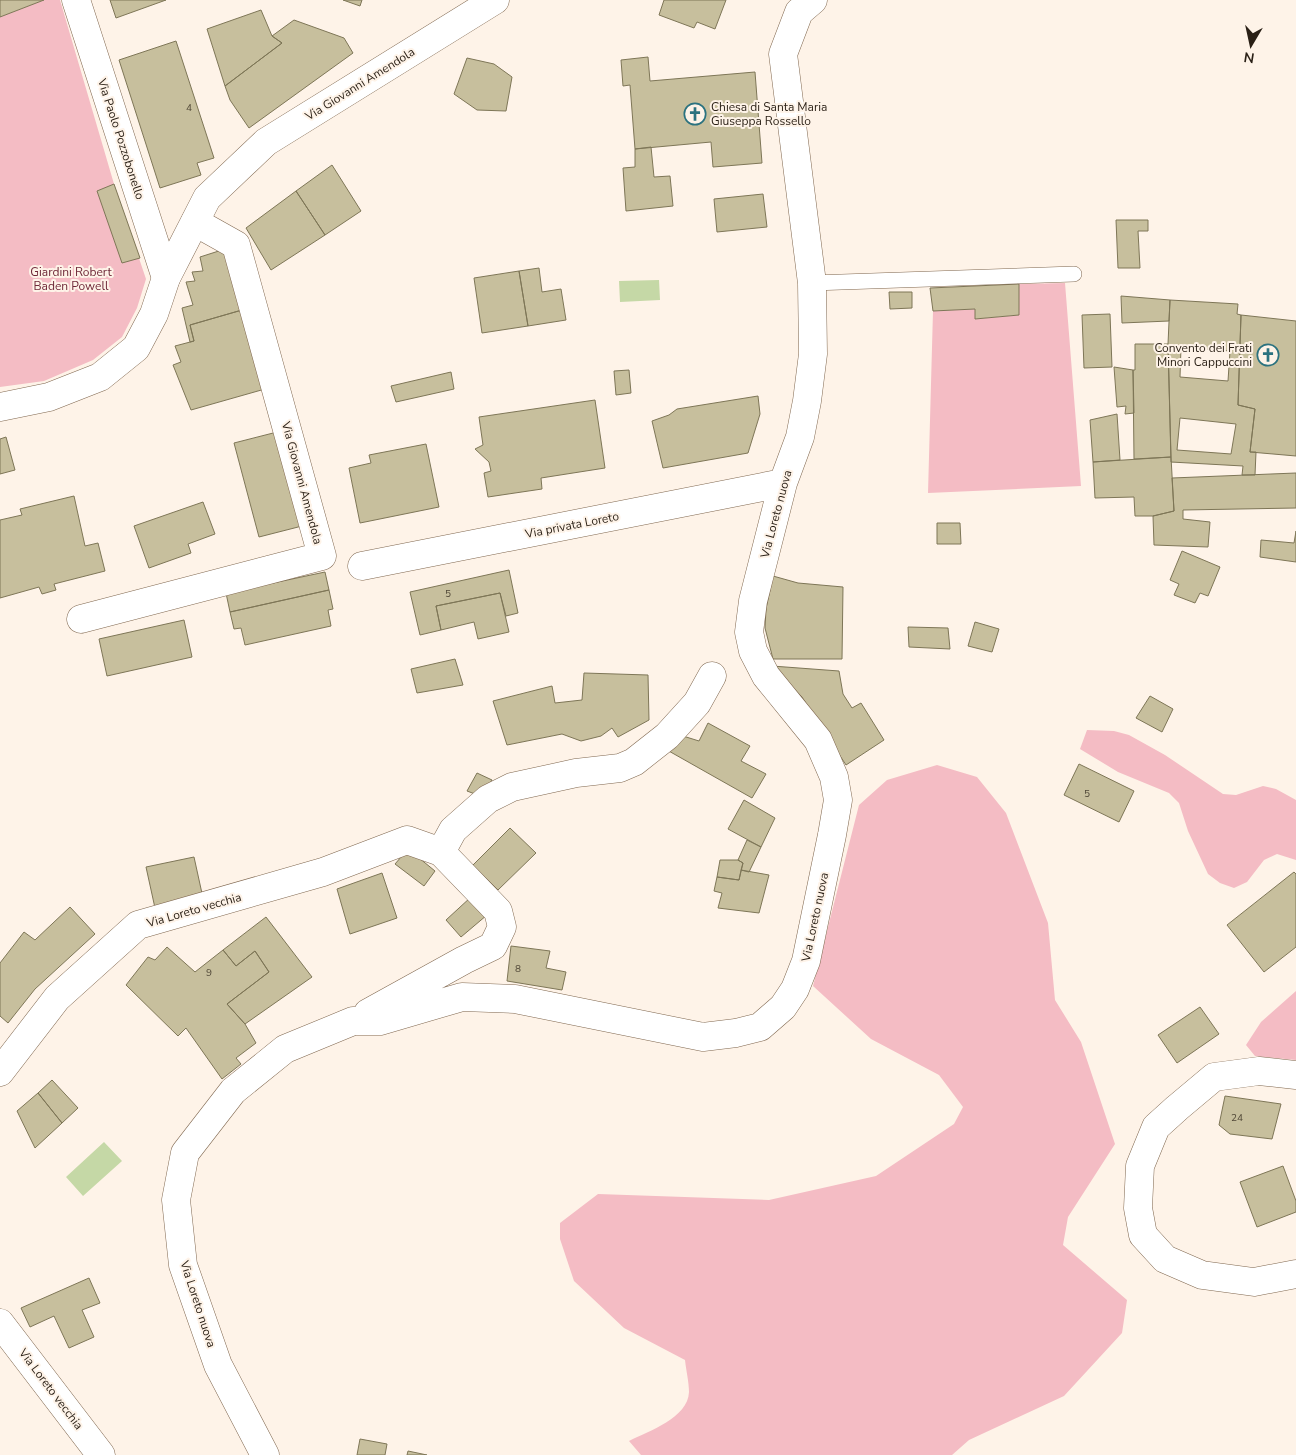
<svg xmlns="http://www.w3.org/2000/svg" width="1296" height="1455" font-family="'Nunito Sans',sans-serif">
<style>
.green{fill:#f4bcc4}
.water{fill:#c5d8a6}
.building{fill:#c7bf9d;stroke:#7e7657;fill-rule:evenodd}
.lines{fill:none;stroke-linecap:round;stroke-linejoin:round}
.service-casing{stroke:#806850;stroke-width:16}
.minor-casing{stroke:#806850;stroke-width:29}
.tertiary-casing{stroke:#806850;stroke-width:29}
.service{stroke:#fff;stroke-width:15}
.minor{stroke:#fff;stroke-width:28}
.tertiary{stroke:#fff;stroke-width:28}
.labels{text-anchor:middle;stroke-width:4;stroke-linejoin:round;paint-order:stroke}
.number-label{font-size:10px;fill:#504737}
.street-label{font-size:12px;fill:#291f15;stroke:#fef3e8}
.poi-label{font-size:12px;fill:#291f15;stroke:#fef3e8;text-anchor:start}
.park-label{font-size:12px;fill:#6f2939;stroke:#fef3e8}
</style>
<rect width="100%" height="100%" fill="#fef3e8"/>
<!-- green -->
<path class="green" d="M 44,0 L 60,0 L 114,184 L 146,279 L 137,308 L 122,337 L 93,360 L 44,381 L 0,387 L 0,17 Z
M 1065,283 L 1081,486 L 928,493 L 933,311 L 975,309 L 976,319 L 1018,315 L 1019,284 Z
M 1087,730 L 1114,731 L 1129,735 L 1165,755 L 1223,794 L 1236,795 L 1263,786 L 1276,789 L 1296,800 L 1296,860 L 1277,854 L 1264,860 L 1247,882 L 1234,888 L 1220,883 L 1208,874 L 1188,831 L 1179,803 L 1169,793 L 1118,772 L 1080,749 Z
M 937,765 L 977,777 L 1006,813 L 1048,923 L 1055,1000 L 1081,1042 L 1115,1144 L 1068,1217 L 1063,1245 L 1127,1300 L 1122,1333 L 1064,1396 L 969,1440 L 952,1455 L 641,1455 L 629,1441 C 649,1431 688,1418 689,1392 C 689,1382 686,1370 685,1360 L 624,1328 L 574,1281 L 560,1239 L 560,1223 L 598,1194 L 769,1200 L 876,1176 L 954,1124 L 963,1107 L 939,1075 L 871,1039 L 813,986 L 859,805 L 887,780 Z
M 1296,991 L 1296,1060 L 1255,1056 L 1246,1045 L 1261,1022 Z"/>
<!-- water -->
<path class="water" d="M 659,280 L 660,300 L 620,302 L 619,281 Z
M 104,1142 L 122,1161 L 83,1196 L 66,1177 Z"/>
<!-- building -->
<path class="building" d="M 0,0 L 44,0 L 0,17 Z
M 110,0 L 166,0 L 116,18 Z
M 343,0 L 362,0 L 360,6 Z
M 664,0 L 726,0 L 715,29 L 697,22 L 694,28 L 659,15 Z
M 261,10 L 272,36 L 282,43 L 225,86 L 207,29 Z
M 294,20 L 344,38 L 353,53 L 249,128 L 230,100 L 225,86 L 282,43 L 272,36 Z
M 176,41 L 214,158 L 197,163 L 201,175 L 160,188 L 119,60 Z
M 648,57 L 650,81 L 755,72 L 762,163 L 713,167 L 711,142 L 635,149 L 630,85 L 623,86 L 621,60 Z
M 467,58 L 494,64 L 512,77 L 506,111 L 477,110 L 454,94 Z
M 651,147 L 654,177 L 670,176 L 673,206 L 626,211 L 623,168 L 635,167 L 635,149 Z
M 332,165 L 361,211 L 325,235 L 296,191 Z
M 114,184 L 140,258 L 122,263 L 97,191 Z
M 296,191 L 325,235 L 271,270 L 246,228 Z
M 763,194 L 767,227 L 717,232 L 714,199 Z
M 1116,220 L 1148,220 L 1148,231 L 1138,231 L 1140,268 L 1118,268 Z
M 225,249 L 242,310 L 190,325 L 194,341 L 190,342 L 182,308 L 193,305 L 186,282 L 195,281 L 192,272 L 203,271 L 200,257 Z
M 539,268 L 542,292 L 561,289 L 566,320 L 528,326 L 519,271 Z
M 519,271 L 528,326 L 482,333 L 474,278 Z
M 1019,284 L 1019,315 L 975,319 L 975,309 L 933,311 L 930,288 Z
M 889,292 L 912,292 L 912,308 L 890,309 Z
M 1121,296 L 1170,300 L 1169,321 L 1122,323 Z
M 1170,300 L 1238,304 L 1237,314 L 1241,315 L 1238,405 L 1255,409 L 1250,452 L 1256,452 L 1255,475 L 1242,475 L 1243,466 L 1171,462 L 1168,344 ZM 1181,347 L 1230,351 L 1228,381 L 1180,377 ZM 1180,418 L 1236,424 L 1231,454 L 1177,450 Z
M 242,310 L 265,389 L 191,410 L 173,365 L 181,362 L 175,346 L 194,341 L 190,325 Z
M 1110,314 L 1112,367 L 1084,368 L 1082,315 Z
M 1241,315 L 1296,321 L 1296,456 L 1250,452 L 1255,409 L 1238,405 Z
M 1135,344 L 1168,344 L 1171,457 L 1134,459 L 1133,370 L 1135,370 Z
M 1114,367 L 1133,370 L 1134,413 L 1125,414 L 1126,406 L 1117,407 Z
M 629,370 L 631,393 L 616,395 L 614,371 Z
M 451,372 L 454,389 L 396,402 L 391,386 Z
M 758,396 L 760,414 L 748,453 L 663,468 L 652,421 L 669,415 L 677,409 Z
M 595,400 L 605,468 L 541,478 L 542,489 L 488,497 L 484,473 L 491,471 L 489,462 L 475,449 L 483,445 L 479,417 Z
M 1117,414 L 1120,460 L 1093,462 L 1090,420 Z
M 281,431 L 306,525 L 259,537 L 234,443 Z
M 6,437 L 15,470 L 0,474 L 0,439 Z
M 426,444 L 439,507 L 360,523 L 349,468 L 371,463 L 369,455 Z
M 1171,457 L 1174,511 L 1153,516 L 1135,516 L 1134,497 L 1095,498 L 1093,462 Z
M 1296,473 L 1296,508 L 1183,510 L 1183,519 L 1210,522 L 1208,547 L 1154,545 L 1153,516 L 1174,511 L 1172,478 Z
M 74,496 L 85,546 L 98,543 L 105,571 L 54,584 L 56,590 L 42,594 L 39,587 L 0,598 L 0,520 L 22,515 L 20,509 Z
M 203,502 L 215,534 L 188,544 L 191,553 L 149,568 L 134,526 Z
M 937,523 L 960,523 L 961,544 L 937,544 Z
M 1296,531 L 1296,562 L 1260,557 L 1261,540 L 1294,543 Z
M 1182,551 L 1220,567 L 1208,596 L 1200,593 L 1195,603 L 1174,595 L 1179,584 L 1170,580 Z
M 509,570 L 518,613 L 506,616 L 500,593 L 436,606 L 441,630 L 420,635 L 410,592 Z
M 325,572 L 329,590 L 230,612 L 226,593 Z
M 773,576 L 798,583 L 843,587 L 842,659 L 773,659 L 765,628 L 766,609 Z
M 329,590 L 333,609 L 328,610 L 331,626 L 245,645 L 241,628 L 234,629 L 230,612 Z
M 500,593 L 509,632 L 478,639 L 474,622 L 441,630 L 436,606 Z
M 184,620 L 192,657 L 107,676 L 99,639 Z
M 975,622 L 999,629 L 992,652 L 968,646 Z
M 908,627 L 948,628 L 950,649 L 909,647 Z
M 455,659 L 463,685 L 417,693 L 411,669 Z
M 772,666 L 839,671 L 843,694 L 852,708 L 861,703 L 884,740 L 846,765 L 802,697 Z
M 584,673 L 648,675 L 649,720 L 618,737 L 612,728 L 601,736 L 581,741 L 562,734 L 507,745 L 493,701 L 552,686 L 555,703 L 582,700 Z
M 1150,696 L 1173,709 L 1162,732 L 1136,718 Z
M 708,723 L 750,746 L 741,761 L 766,774 L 752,798 L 667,750 L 683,736 L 699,741 Z
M 1079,764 L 1134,791 L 1119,822 L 1064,795 Z
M 477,773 L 492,780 L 483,797 L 467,791 Z
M 744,800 L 775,818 L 761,847 L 728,829 Z
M 510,828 L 536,853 L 498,890 L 473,865 Z
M 747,840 L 761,847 L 749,872 L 741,870 L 743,863 L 738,860 Z
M 408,849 L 435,871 L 424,886 L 395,864 Z
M 194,857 L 203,898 L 155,908 L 146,867 Z
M 720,860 L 738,860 L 743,863 L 739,880 L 717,877 Z
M 741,870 L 769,875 L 759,913 L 718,908 L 722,893 L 714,891 L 717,877 L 739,880 Z
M 1294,872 L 1296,874 L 1296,947 L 1264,972 L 1227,925 Z
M 382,873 L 397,918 L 350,934 L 337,889 Z
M 471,897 L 487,915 L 461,937 L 446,920 Z
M 70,907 L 95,934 L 35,989 L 8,1023 L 0,1016 L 0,963 L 24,932 L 35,940 Z
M 266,917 L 312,977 L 245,1024 L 227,1004 L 269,972 L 255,951 L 236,966 L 223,950 Z
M 511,946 L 550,951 L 546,968 L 566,972 L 562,990 L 507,981 Z
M 167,947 L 195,972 L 223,950 L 236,966 L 255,951 L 269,972 L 227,1004 L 245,1024 L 256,1043 L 236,1058 L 241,1064 L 222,1079 L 186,1028 L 178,1036 L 126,985 L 148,957 L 155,960 Z
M 1200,1007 L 1219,1034 L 1177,1063 L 1158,1035 Z
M 52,1080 L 78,1108 L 62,1123 L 38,1093 Z
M 38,1093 L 62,1123 L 35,1148 L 17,1111 Z
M 1225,1096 L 1281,1104 L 1272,1139 L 1230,1134 L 1219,1125 Z
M 1283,1166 L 1296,1201 L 1296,1212 L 1257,1227 L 1240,1182 Z
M 89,1278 L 100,1303 L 82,1310 L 94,1337 L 69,1348 L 54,1316 L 30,1327 L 21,1308 Z
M 360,1439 L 387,1444 L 385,1455 L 357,1455 Z
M 408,1451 L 427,1455 L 407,1455 Z"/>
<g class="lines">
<!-- service casing -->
<g class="service-casing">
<path id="service" d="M 812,283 L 1074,274"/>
</g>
<!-- minor casing -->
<g class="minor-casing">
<path id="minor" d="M 76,0 L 166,278
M 362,566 L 783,483
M 81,619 L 322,556 L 236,245 L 195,222
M 441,852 L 453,830 L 488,799 L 512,787 L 576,773 L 620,768 L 634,762 L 667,736 L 697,703 L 712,676
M 0,1072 L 57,998 L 138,925 L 323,872 L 407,840 L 441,852 L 498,911 L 502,927 L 493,946 L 464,960 L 368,1013
M 1296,1075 L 1259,1071 L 1214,1077 L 1177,1108 L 1156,1127 L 1140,1166 L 1138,1208 L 1143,1235 L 1165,1259 L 1202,1275 L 1254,1282 L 1296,1274
M 0,1323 L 101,1455
M 265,1455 L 218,1365 L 183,1265 L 176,1200 L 185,1153 L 233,1091 L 285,1049 L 353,1021 L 380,1021 L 462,997 L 515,999 L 703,1037 L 736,1033 L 760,1027 L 783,1007 L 795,989 L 806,961 L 832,835 L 838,800 L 834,777 L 818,740 L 766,676 L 753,651 L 749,632 L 753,601 L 783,483 L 800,437 L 807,401 L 813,354 L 812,283 L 783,54 L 799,12 L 813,0"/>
</g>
<!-- tertiary casing -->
<g class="tertiary-casing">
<path id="tertiary" d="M 0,407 L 49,397 L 100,377 L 136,348 L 154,314 L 166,278 L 207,198 L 266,142 L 495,0"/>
</g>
<!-- service -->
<use href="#service" class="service"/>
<!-- minor -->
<use href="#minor" class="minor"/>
<!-- tertiary -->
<use href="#tertiary" class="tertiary"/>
</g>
<!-- icons -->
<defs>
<g id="church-ring" transform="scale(1.125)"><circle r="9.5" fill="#fef3e8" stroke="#2b727f" stroke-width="1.5"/><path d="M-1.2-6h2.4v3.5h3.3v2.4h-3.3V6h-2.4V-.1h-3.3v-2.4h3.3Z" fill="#2b727f"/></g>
</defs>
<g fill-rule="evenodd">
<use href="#church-ring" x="695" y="114"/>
<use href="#church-ring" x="1268" y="355"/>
</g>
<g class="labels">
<!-- number labels -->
<g class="number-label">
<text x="189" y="111">4</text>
<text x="448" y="597">5</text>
<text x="1087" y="797">5</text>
<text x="518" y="972">8</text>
<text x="209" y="976">9</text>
<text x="1237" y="1121">24</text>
</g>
<!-- street labels -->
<g class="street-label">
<text transform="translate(360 84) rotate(-32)" y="4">Via Giovanni Amendola</text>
<text transform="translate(121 139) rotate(72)" y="4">Via Paolo Pozzobonello</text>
<text transform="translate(302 483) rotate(75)" y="4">Via Giovanni Amendola</text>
<text transform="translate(776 514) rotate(-75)" y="4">Via Loreto nuova</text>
<text transform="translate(572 525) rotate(-11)" y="4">Via privata Loreto</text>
<text transform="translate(194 910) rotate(-16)" y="4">Via Loreto vecchia</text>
<text transform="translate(815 917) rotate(-78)" y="4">Via Loreto nuova</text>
<text transform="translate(198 1304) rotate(72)" y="4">Via Loreto nuova</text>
<text transform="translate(51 1389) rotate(53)" y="4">Via Loreto vecchia</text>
</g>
<!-- poi labels -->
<g class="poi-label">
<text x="711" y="111">Chiesa di Santa Maria<tspan x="711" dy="14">Giuseppa Rossello</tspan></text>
<text x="1252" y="352" text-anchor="end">Convento dei Frati<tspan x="1252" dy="14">Minori Cappuccini</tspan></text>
</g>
<!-- park labels -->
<g class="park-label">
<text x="71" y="276">Giardini Robert<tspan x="71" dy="14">Baden Powell</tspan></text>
</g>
</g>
<!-- north arrow -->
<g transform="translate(1251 45) rotate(189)" stroke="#fef3e8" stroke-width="4" paint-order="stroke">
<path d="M0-4L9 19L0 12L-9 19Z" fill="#291f15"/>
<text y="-8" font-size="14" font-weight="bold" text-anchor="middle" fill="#291f15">N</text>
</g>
</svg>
